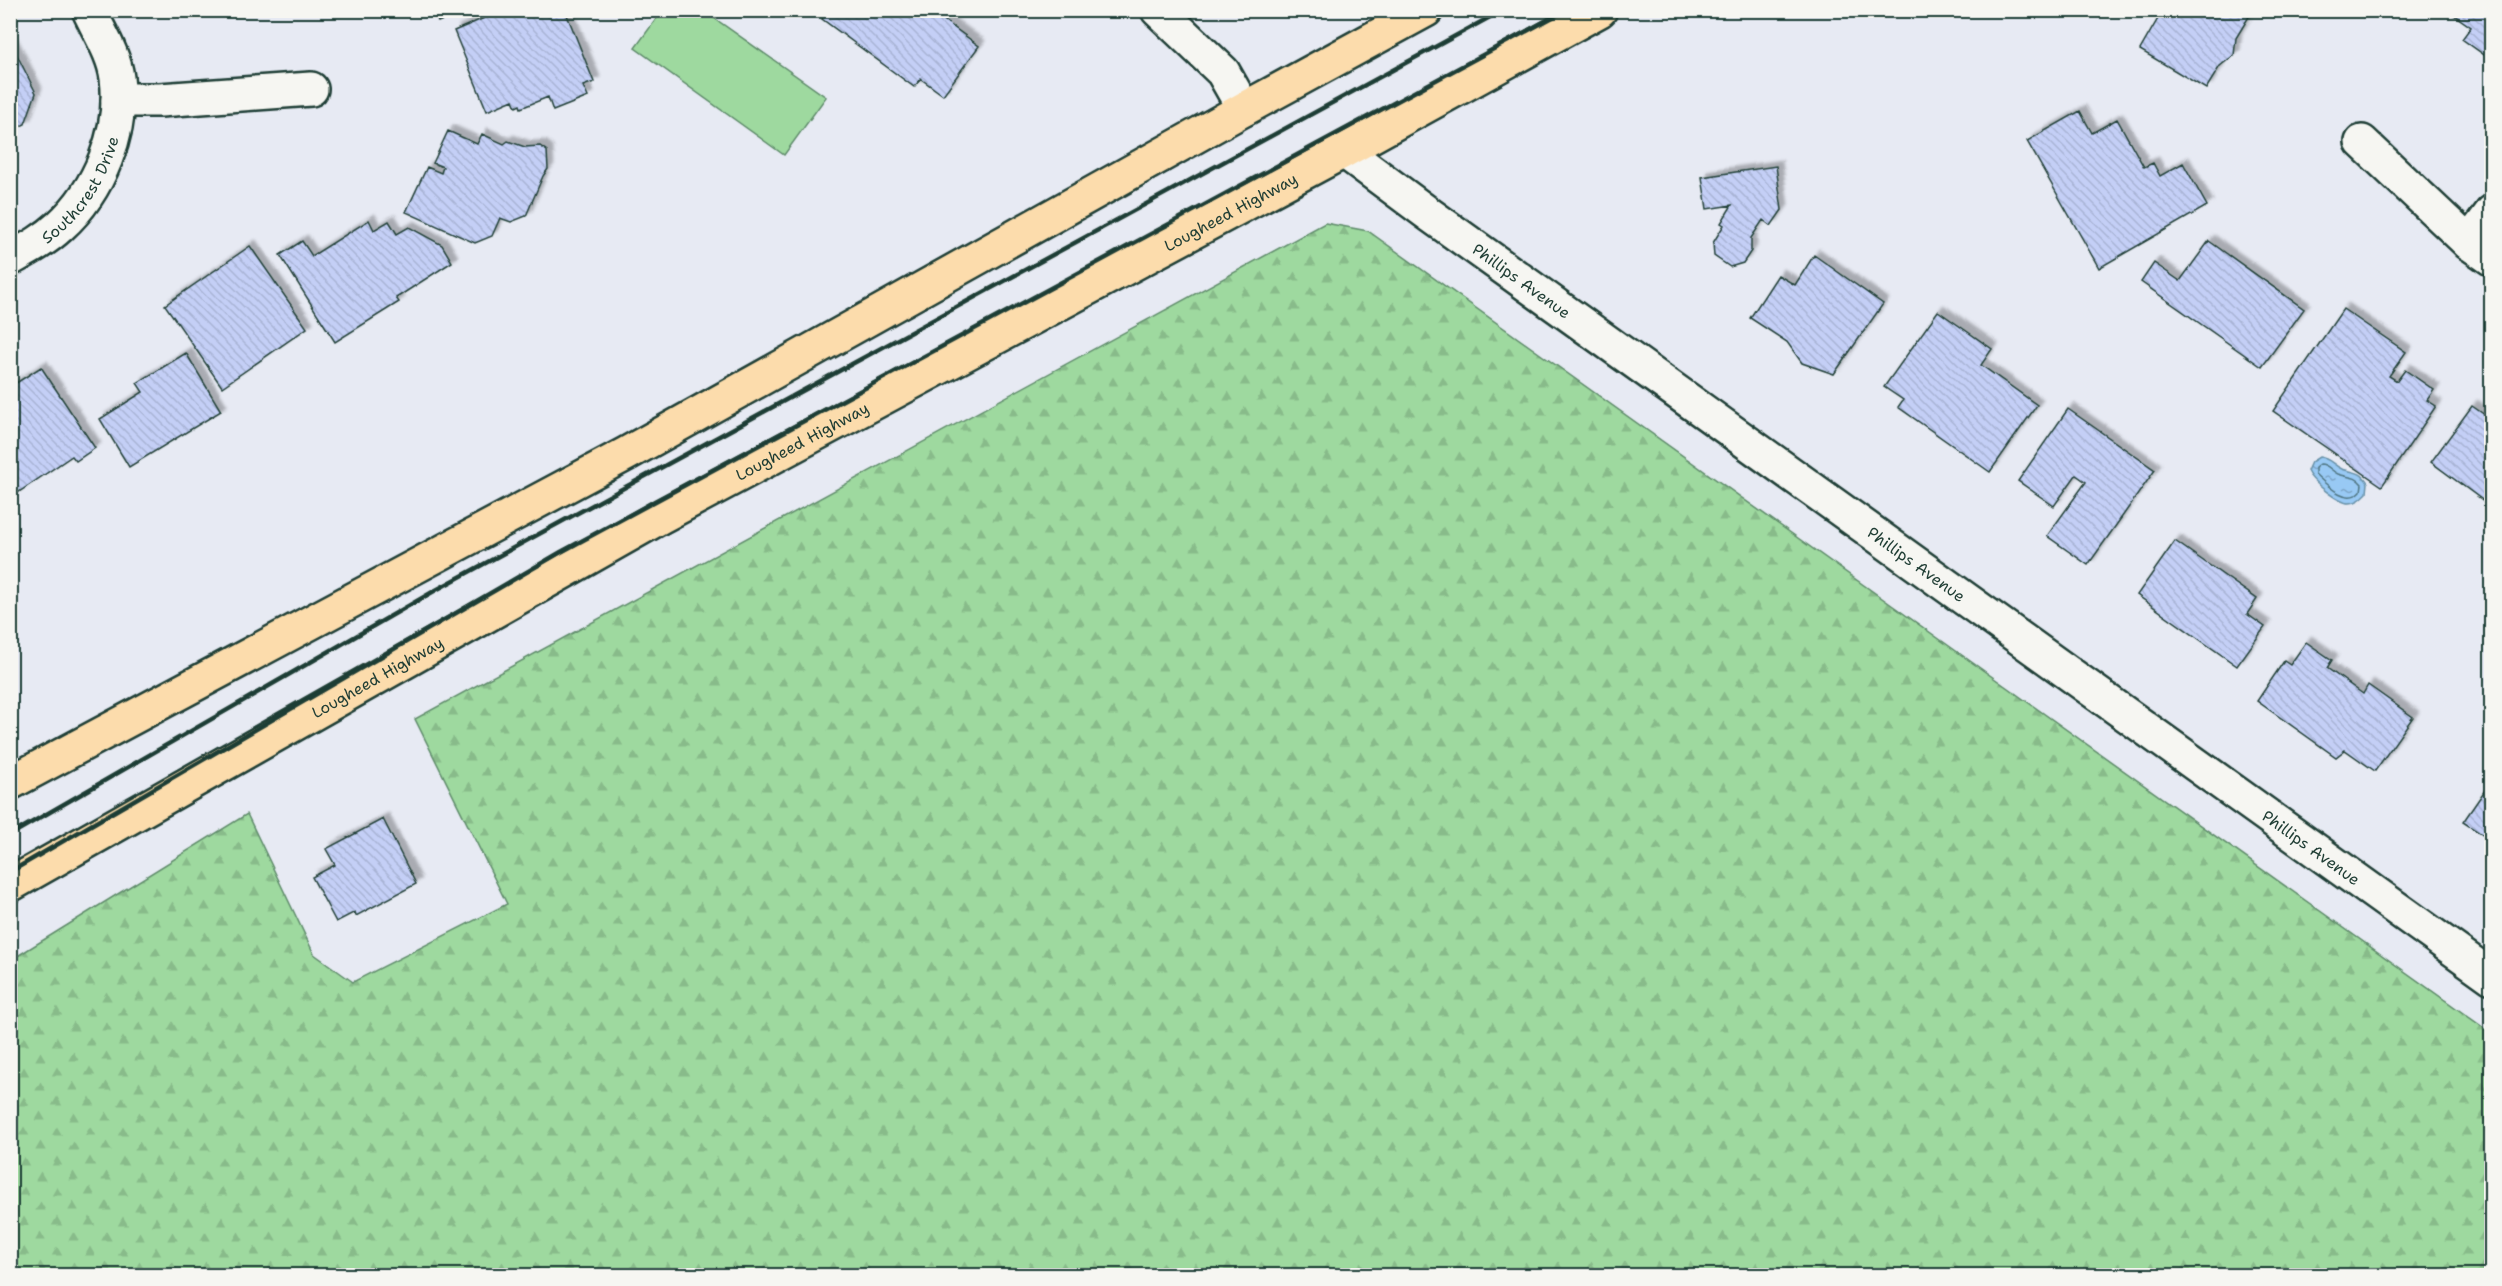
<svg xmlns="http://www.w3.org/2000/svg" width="2502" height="1286" font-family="'Shantell Sans',sans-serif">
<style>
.forest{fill:url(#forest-firs);stroke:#5e8b6a;stroke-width:1.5}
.pitch{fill:#9ed99f;stroke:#5e8b6a;stroke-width:1.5}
.water{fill:url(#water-ripples);stroke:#6891a7;stroke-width:1.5}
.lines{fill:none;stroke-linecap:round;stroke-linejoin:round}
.shore{stroke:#4f7581;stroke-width:1.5}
.building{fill:url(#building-back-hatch);stroke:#1f3d34;stroke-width:1.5;filter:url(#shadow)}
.minor-casing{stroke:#1f3d34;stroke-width:38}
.tertiary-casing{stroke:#1f3d34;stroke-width:38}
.primary-casing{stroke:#1f3d34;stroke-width:38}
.minor{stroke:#f6f6f2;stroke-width:33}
.tertiary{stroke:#f6f6f2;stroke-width:33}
.primary{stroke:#fcdcac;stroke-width:33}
.rail{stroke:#1f3d34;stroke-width:4.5}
.labels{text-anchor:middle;stroke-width:4.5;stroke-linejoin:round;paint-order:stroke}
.street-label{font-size:16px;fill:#1f3d34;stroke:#f6f6f2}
</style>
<defs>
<pattern id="forest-firs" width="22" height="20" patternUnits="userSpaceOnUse" patternTransform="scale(1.5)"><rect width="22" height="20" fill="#9ed99f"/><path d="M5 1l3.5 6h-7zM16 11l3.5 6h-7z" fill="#88bb8a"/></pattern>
<pattern id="water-ripples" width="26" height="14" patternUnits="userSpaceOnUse" patternTransform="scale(1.5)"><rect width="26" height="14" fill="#98c9f4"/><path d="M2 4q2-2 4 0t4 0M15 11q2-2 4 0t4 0" fill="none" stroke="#7ba4c6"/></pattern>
<pattern id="building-back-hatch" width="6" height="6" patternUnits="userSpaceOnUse" patternTransform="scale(1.5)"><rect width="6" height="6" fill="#c4cff6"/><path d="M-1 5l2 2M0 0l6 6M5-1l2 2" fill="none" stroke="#a8b3d4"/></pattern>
<filter id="shadow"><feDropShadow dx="5.5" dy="-5.5" stdDeviation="1.5" flood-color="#0004"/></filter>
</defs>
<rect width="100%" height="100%" fill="#e7eaf3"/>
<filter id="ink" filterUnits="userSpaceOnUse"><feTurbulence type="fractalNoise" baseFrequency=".0167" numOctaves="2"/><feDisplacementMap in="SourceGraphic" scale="12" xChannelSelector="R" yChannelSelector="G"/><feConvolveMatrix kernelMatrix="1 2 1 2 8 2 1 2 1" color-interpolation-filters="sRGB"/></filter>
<g filter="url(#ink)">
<!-- forest -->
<path class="forest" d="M 1325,223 L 1368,231 L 2491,1033 L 2491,1275 L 11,1275 L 11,960 L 247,814 L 314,954 L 353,982 L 507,904 L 415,719 Z"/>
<!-- pitch -->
<path class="pitch" d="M 662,11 L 704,11 L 826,97 L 784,155 L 635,48 Z"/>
<!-- water -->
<path class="water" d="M 2319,457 C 2330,458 2333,465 2342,469 C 2353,473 2361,470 2368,483 L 2367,493 C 2362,498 2357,503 2350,503 C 2339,504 2311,481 2307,471 L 2311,462 Z"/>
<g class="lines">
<!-- shore -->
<path class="shore" d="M 2320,464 C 2328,464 2331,471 2338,474 C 2348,478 2355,475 2362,484 L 2361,491 C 2347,506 2327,485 2315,474 L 2315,468 Z"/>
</g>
<!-- building -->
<path class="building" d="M 433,10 L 464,10 L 465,11 L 438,22 Z
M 503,10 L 565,10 L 594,82 L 583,86 L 588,97 L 553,111 L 548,97 L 521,108 L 520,105 L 516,107 L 513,100 L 487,111 L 454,31 Z
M 828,10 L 930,10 L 979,46 L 943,95 L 921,79 L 914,87 L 822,19 Z
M 2163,10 L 2253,10 L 2236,38 L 2234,55 L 2220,66 L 2206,89 L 2140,50 Z
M 2447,10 L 2492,10 L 2490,59 L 2462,39 L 2471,27 Z
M 10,41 L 36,93 L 25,124 L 10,131 Z
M 2080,111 L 2092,133 L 2117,119 L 2144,167 L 2153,163 L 2160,176 L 2183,163 L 2207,206 L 2099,268 L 2027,141 Z
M 448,131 L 477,144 L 482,134 L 504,144 L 508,141 L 525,147 L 540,146 L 547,151 L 548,169 L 543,176 L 526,216 L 511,222 L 500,218 L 492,236 L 475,243 L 406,212 L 427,167 L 441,173 L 443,167 L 433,163 Z
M 1776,166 L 1782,210 L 1771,226 L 1763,220 L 1751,238 L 1751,251 L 1743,263 L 1730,267 L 1714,256 L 1713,243 L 1724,225 L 1721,223 L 1732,205 L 1707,209 L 1702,177 Z
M 369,220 L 374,230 L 389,221 L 397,234 L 409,227 L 442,245 L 452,262 L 396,298 L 399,302 L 335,342 L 280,255 L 302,241 L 312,256 Z
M 2209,241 L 2304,309 L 2262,367 L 2141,282 L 2154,263 L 2180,281 Z
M 250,246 L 307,328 L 222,387 L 165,305 Z
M 1814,255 L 1883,304 L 1834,374 L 1802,363 L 1787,342 L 1750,318 L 1778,275 L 1795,285 Z
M 2343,309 L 2406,352 L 2389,376 L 2397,381 L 2405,370 L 2434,390 L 2427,400 L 2436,406 L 2382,486 L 2273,411 Z
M 1938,311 L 1992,349 L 1981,365 L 2037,405 L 1990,472 L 1898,407 L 1903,400 L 1884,387 Z
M 186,353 L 221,411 L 129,467 L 100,419 L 143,392 L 137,383 Z
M 41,367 L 95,448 L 76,461 L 72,456 L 10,498 L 10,387 Z
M 2472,406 L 2492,420 L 2492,507 L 2431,462 Z
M 2068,409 L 2155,470 L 2088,565 L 2047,536 L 2086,482 L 2076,475 L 2054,506 L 2018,481 Z
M 2175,541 L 2257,599 L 2247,614 L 2265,627 L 2237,666 L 2137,595 Z
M 2306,642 L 2332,660 L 2327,668 L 2363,694 L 2368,685 L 2413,717 L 2375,771 L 2345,750 L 2336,757 L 2257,701 L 2284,661 L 2290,665 Z
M 2492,780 L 2492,841 L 2463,822 Z
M 383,819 L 416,884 L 356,916 L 355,912 L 336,922 L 312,877 L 335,865 L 326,849 Z"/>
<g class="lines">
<!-- minor casing -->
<g class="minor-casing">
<g id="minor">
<path d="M 1158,10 L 1223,72 L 1244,109"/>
<path d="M 118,100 L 160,100 L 311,89"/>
<path d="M 2362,142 L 2469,243 L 2492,259"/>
<path d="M 2469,243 L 2492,212"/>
<path id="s1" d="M 10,259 C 28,249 45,240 60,226 C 99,191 124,130 117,78 C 114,54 99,32 89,10"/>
</g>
</g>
<!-- tertiary casing -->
<g class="tertiary-casing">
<g id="tertiary">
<path id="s2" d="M 1344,151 L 1426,212 L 2492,977"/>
</g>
</g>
<!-- primary casing -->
<g class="primary-casing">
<g id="primary">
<path d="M 10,783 L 626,454 L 1244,109 L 1426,10"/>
<path id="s3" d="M 10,885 L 662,516 L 1344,151 L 1600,10"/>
</g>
</g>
<!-- minor -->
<use href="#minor" class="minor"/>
<!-- tertiary -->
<use href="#tertiary" class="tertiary"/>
<!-- primary -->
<use href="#primary" class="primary"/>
<!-- rail -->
<path class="rail" d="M 10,835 L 436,590 L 1503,10
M 10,872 L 561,552 L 1566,10"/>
</g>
</g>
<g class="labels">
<!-- street labels -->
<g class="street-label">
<text dy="6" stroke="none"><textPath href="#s1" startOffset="102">Southcrest Drive</textPath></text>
<text dy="6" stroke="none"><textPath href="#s3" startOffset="1394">Lougheed Highway</textPath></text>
<text dy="6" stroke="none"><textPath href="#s2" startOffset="220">Phillips Avenue</textPath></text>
<text dy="6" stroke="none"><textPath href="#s3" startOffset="908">Lougheed Highway</textPath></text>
<text dy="6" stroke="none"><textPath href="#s2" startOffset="706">Phillips Avenue</textPath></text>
<text dy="6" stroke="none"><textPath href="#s3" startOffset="422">Lougheed Highway</textPath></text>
<text dy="6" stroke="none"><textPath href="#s2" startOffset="1192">Phillips Avenue</textPath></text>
</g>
</g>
<!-- margin -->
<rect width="2502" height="1286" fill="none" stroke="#f6f6f2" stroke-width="36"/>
<rect x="18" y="18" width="2466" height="1250" fill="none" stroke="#1f3d34" stroke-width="2" filter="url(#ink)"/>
</svg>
